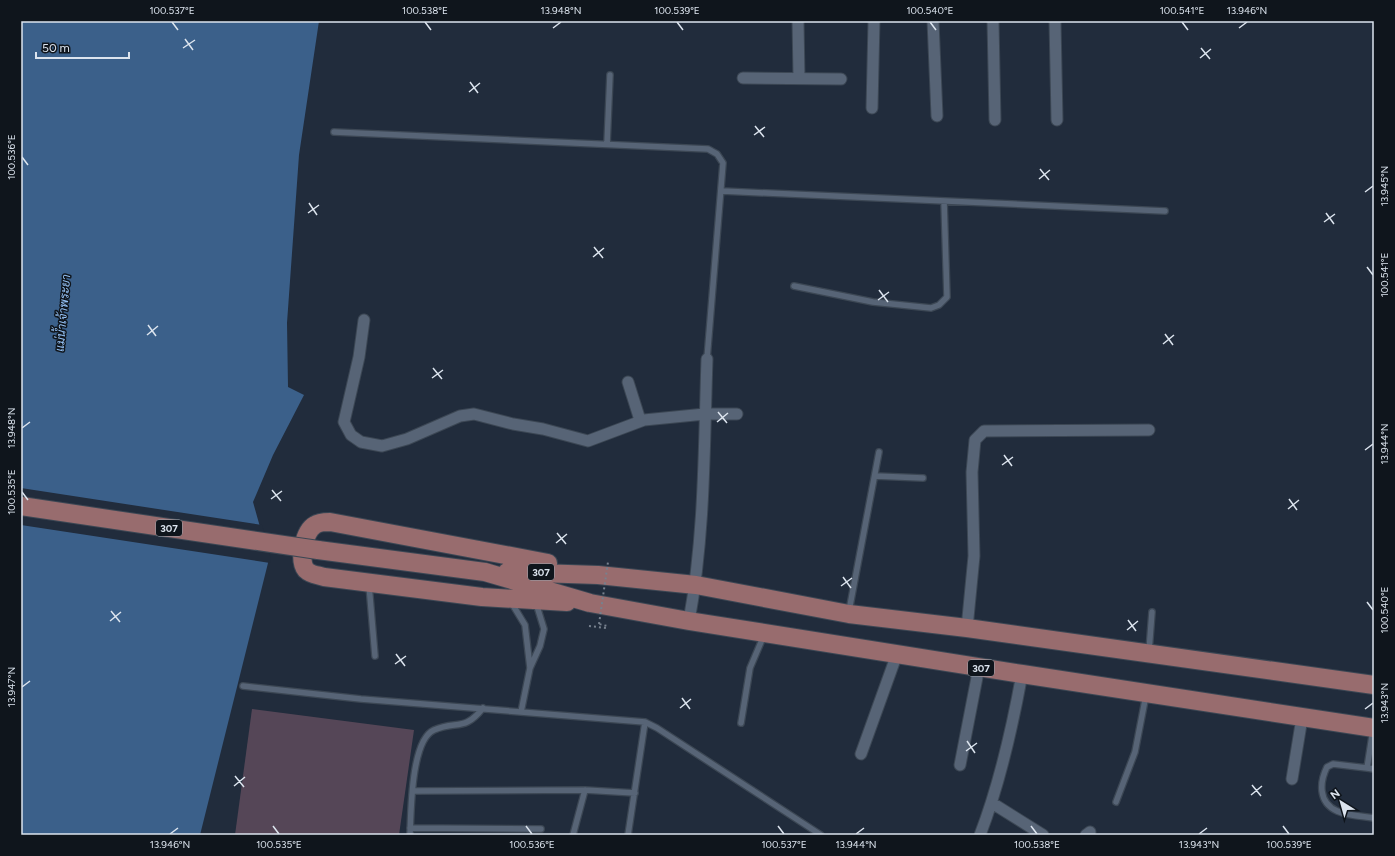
<svg xmlns="http://www.w3.org/2000/svg" width="1395" height="856" font-family="Figtree,Sarabun,sans-serif">
<style>
.water{fill:#3b608a}
.pier{fill:#212c3c}
.building{fill:#554657}
.lines{fill:none;stroke-linecap:round;stroke-linejoin:round}
.lane-casing{stroke:#3c4754;stroke-width:8}
.street-casing{stroke:#3c4754;stroke-width:13}
.primary-casing{stroke:#3c4754;stroke-width:20}
.path{stroke:#77818e;stroke-width:2;stroke-dasharray:2 3;stroke-linecap:butt}
.lane{stroke:#576476;stroke-width:5.5}
.street{stroke:#576476;stroke-width:11}
.primary{stroke:#986c6e;stroke-width:18}
.primary-bridge-casing{stroke:#3c4754;stroke-width:20;stroke-linecap:butt}
.path-bridge{stroke:#77818e;stroke-width:2;stroke-dasharray:2 3;stroke-linecap:butt}
.primary-bridge{stroke:#986c6e;stroke-width:18}
.ticks{fill:none;stroke:#dce4ee;stroke-width:1.5}
.labels{text-anchor:middle;stroke-width:3;stroke-linejoin:round;paint-order:stroke}
.shield{fill:#0f151c;stroke:#9ea6af;stroke-width:1}
.shield-label{font-size:10px;font-weight:bold;fill:#dce4ee}
.water-label{font-size:12px;font-style:italic;fill:#95c2f5;stroke:#0f151c}
.neatline{fill:none;stroke:#dce4ee;stroke-width:1.5}
.ticks-label{font-size:10px;text-anchor:middle;fill:#dce4ee}
</style>
<rect width="100%" height="100%" fill="#212c3c"/>
<!-- water -->
<path class="water" d="M 21,21 L 319,21 L 299,155 L 287,323 L 288,387 L 304,395 L 273,455 L 253,502 L 269,559 L 200,835 L 21,835 Z"/>
<!-- pier -->
<path class="pier" d="M 21,488 L 262,525 L 271,559 L 270,563 L 21,525 Z"/>
<!-- building -->
<path class="building" d="M 252,709 L 414,730 L 399,835 L 235,835 Z"/>
<g class="lines">
<!-- lane casing -->
<g class="lane-casing">
<path id="lane" d="M 334,132 L 708,149 L 717,154 L 723,163 L 707,359
M 607,144 L 610,75
M 722,191 L 1165,211
M 794,286 L 873,302 L 931,308 L 939,305 L 947,297 L 944,201
M 875,476 L 923,478
M 369,585 L 375,656
M 511,602 L 525,625 L 530,668
M 849,611 L 879,452
M 1149,651 L 1152,612
M 243,686 L 361,699 L 645,722 L 657,728 L 821,835
M 521,712 L 530,668 L 540,646 L 544,629 L 536,603
M 741,723 L 750,668 L 764,635
M 1373,730 L 1367,768 L 1333,764 L 1327,767 C 1323,775 1321,782 1322,791 C 1325,816 1354,815 1374,818
M 1367,768 L 1374,769
M 414,791 L 585,790 L 635,793
M 1116,802 L 1135,752 L 1146,695
M 410,828 L 541,829
M 410,835 C 411,812 411,740 434,730 C 457,720 464,732 483,708
M 573,835 L 585,790
M 628,835 L 645,722"/>
</g>
<!-- street casing -->
<g class="street-casing">
<path id="street" d="M 798,21 L 799,77
M 933,21 L 937,116
M 993,21 L 995,120
M 1055,21 L 1057,120
M 743,78 L 841,79
M 872,108 L 874,21
M 364,320 L 359,357 L 344,422 L 351,435 L 361,442 L 382,446 L 407,439 L 460,416 L 474,414 L 513,424 L 543,429 L 588,441 L 644,420 L 705,414 L 737,414
M 628,382 L 640,420
M 689,621 C 705,534 704,446 707,359
M 967,628 L 974,556 L 972,472 L 975,440 L 984,431 L 1149,430
M 861,754 L 897,654
M 960,765 L 979,667
M 1292,779 L 1302,718
M 992,803 L 1043,835
M 980,835 C 1000,783 1012,729 1022,674
M 1086,835 L 1090,832"/>
</g>
<!-- primary casing -->
<g class="primary-casing">
<path id="primary" d="M 318,550 L 485,572 L 590,603 L 689,621 L 1022,674 L 1374,728
M 548,563 L 330,522 C 325,522 319,522 315,525 C 304,531 298,560 306,570 C 311,575 318,575 324,577 L 482,597 L 567,602
M 507,572 L 598,575 L 696,585 L 849,614 L 967,628 L 1374,685"/>
</g>
<!-- path -->
<path class="path" d="M 589,626 L 606,628 L 607,626 L 599,624"/>
<!-- lane -->
<use href="#lane" class="lane"/>
<!-- street -->
<use href="#street" class="street"/>
<!-- primary -->
<use href="#primary" class="primary"/>
<!-- primary-bridge casing -->
<g class="primary-bridge-casing">
<path id="primary-bridge" d="M 21,506 L 318,550"/>
</g>
<!-- path-bridge -->
<path class="path-bridge" d="M 599,624 L 608,562"/>
<!-- primary-bridge -->
<use href="#primary-bridge" class="primary-bridge"/>
</g>
<!-- ticks -->
<path class="ticks" d="M 172,22 L 178,30M 425,22 L 431,30M 677,22 L 683,30M 930,22 L 936,30M 1182,22 L 1188,30M 553,28 L 561,22M 1239,28 L 1247,22M 185,39 L 193,50M 183,48 L 195,40M 1201,48 L 1210,59M 1200,58 L 1211,49M 470,82 L 478,93M 469,92 L 480,83M 755,126 L 764,137M 754,135 L 765,127M 22,157 L 28,165M 1040,169 L 1049,180M 1039,179 L 1050,170M 1365,192 L 1373,186M 309,203 L 317,215M 308,213 L 319,205M 1326,213 L 1334,224M 1324,222 L 1335,214M 594,247 L 603,258M 593,257 L 604,248M 1367,267 L 1373,275M 879,290 L 888,302M 878,300 L 889,292M 148,325 L 156,336M 1165,334 L 1173,345M 147,335 L 158,326M 1163,344 L 1174,335M 433,368 L 442,379M 432,378 L 443,370M 718,412 L 727,423M 717,422 L 728,413M 22,428 L 30,422M 1365,450 L 1373,444M 1004,455 L 1012,466M 1002,465 L 1013,457M 272,490 L 281,501M 22,492 L 28,500M 271,499 L 282,491M 1289,499 L 1297,510M 1288,509 L 1299,500M 557,533 L 566,544M 556,543 L 567,534M 843,577 L 851,588M 841,586 L 852,578M 1367,602 L 1373,610M 111,611 L 120,622M 1128,620 L 1136,631M 110,621 L 121,612M 1127,630 L 1138,621M 396,654 L 405,666M 395,664 L 406,656M 22,687 L 30,681M 682,698 L 690,709M 680,708 L 691,699M 1365,709 L 1373,703M 967,741 L 975,753M 966,751 L 977,743M 235,776 L 244,787M 1252,785 L 1261,796M 234,786 L 245,777M 1251,795 L 1262,786M 273,826 L 279,834M 526,826 L 532,834M 778,826 L 784,834M 1031,826 L 1037,834M 1283,826 L 1289,834M 170,834 L 178,828M 856,834 L 864,828M 1199,834 L 1207,828"/>
<g class="labels">
<!-- shield labels -->
<g class="shield">
<rect x="156" y="520" width="26" height="16" rx="3"/>
<rect x="528" y="564" width="26" height="16" rx="3"/>
<rect x="968" y="660" width="26" height="16" rx="3"/>
</g>
<g class="shield-label">
<text x="169" y="532">307</text>
<text x="541" y="576">307</text>
<text x="981" y="672">307</text>
</g>
<!-- water labels -->
<g class="water-label">
<text transform="translate(63 313) rotate(-85)" y="4">แม่น้ำเจ้าพระยา</text>
</g>
</g>
<!-- border -->
<rect width="1395" height="856" fill="none" stroke="#0f151c" stroke-width="44"/>
<!-- north arrow -->
<g transform="translate(1341 802) rotate(323)" stroke="#0f151c" stroke-width="3" paint-order="stroke">
<path d="M0-3L7 15L0 10L-7 15Z" fill="#dce4ee"/>
<text y="-6" font-size="11" font-weight="bold" text-anchor="middle" fill="#dce4ee">N</text>
</g>
<!-- scale -->
<path d="M36 52v6h93v-6" fill="none" stroke="#dce4ee" stroke-width="2"/>
<text x="42" y="52" font-size="12" fill="#dce4ee" stroke="#0f151c" stroke-width="3" paint-order="stroke">50 m</text>
<rect x="22" y="22" width="1351" height="812" class="neatline"/>
<g class="ticks-label">
<text x="172" y="14">100.537°E</text>
<text x="425" y="14">100.538°E</text>
<text x="561" y="14">13.948°N</text>
<text x="677" y="14">100.539°E</text>
<text x="930" y="14">100.540°E</text>
<text x="1182" y="14">100.541°E</text>
<text x="1247" y="14">13.946°N</text>
<text transform="translate(11 157) rotate(-90)" y="4">100.536°E</text>
<text transform="translate(1384 186) rotate(-90)" y="4">13.945°N</text>
<text transform="translate(1384 275) rotate(-90)" y="4">100.541°E</text>
<text transform="translate(11 428) rotate(-90)" y="4">13.948°N</text>
<text transform="translate(1384 444) rotate(-90)" y="4">13.944°N</text>
<text transform="translate(11 492) rotate(-90)" y="4">100.535°E</text>
<text transform="translate(1384 610) rotate(-90)" y="4">100.540°E</text>
<text transform="translate(11 687) rotate(-90)" y="4">13.947°N</text>
<text transform="translate(1384 703) rotate(-90)" y="4">13.943°N</text>
<text x="170" y="848">13.946°N</text>
<text x="279" y="848">100.535°E</text>
<text x="532" y="848">100.536°E</text>
<text x="784" y="848">100.537°E</text>
<text x="856" y="848">13.944°N</text>
<text x="1037" y="848">100.538°E</text>
<text x="1199" y="848">13.943°N</text>
<text x="1289" y="848">100.539°E</text>
</g>
</svg>
